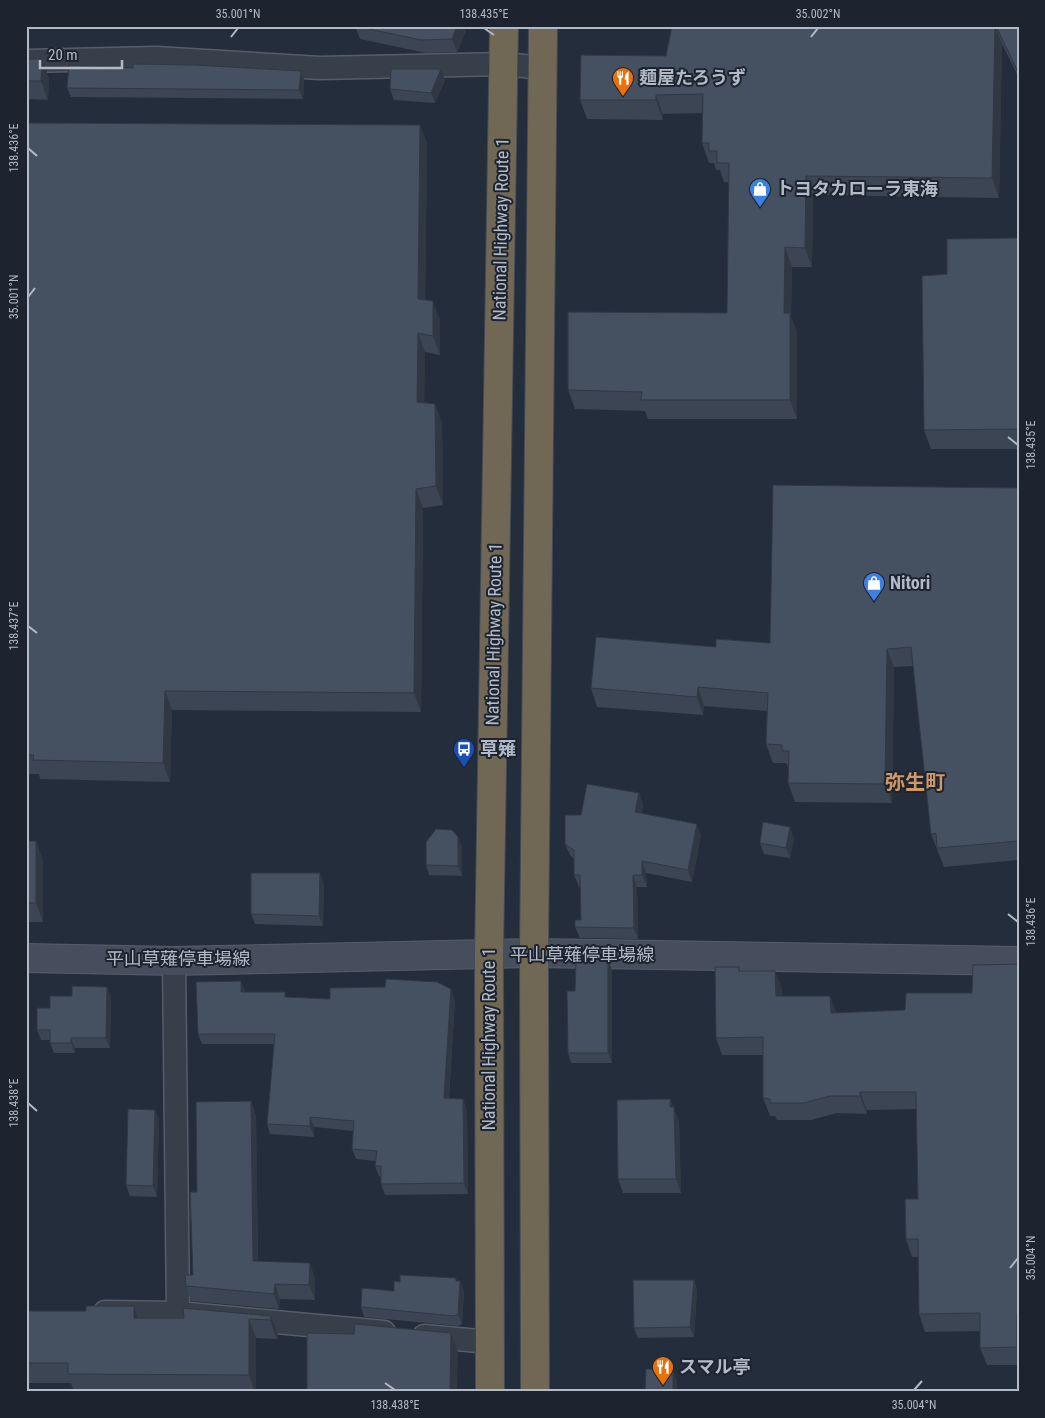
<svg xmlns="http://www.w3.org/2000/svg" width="1045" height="1418" font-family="'Roboto Condensed','Noto Sans JP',sans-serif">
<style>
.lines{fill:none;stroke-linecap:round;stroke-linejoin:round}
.street-casing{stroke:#565d69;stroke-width:25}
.secondary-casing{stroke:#565d69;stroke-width:30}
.highway-casing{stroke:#434a56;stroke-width:30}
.street{stroke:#373f4b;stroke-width:22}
.secondary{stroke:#464e5e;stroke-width:28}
.highway{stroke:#716755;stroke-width:28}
.wall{fill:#3b4553}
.shaded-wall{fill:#303843}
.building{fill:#455060;stroke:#303843}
.ticks{fill:none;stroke:#b3bac7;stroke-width:2}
.labels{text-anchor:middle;stroke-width:4;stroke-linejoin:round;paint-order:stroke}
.poi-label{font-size:18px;font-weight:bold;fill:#b3bac7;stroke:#1d2430;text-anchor:start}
.street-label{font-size:18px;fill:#b3bac7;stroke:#1d2430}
.quarter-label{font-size:20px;font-weight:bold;fill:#d09865;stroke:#1d2430}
.neatline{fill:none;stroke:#b3bac7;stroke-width:2}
.ticks-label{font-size:12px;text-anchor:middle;fill:#b3bac7}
</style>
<rect width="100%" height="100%" fill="#242d3b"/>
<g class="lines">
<!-- street casing -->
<g class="street-casing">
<path id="street" d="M 26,61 L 156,58 L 320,68 L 504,64 L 543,68
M 174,961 L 178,1313
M 105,1312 L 178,1313 L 384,1332
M 424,1336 L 490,1342"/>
</g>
<!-- secondary casing -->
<g class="secondary-casing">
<path id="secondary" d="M 26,958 L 174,961 L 534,953 L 1019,961"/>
</g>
<!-- highway casing -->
<g class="highway-casing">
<path id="highway" d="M 490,1392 L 489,955 L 504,26
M 535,1392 L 534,953 L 543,26"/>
</g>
<!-- street -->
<use href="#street" class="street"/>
<!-- secondary -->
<use href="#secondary" class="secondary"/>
<!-- highway -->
<use href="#highway" class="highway"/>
</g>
<!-- wall -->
<path class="wall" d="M 355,26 L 466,31 L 457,52 L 426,53 L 360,39 Z
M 1019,26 L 1019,78 L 1002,44 L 999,198 L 813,195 L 812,267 L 792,267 L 791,317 L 797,332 L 797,419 L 648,419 L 645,411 L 575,409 L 568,390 L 727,313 L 729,182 L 724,182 L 720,170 L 716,170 L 714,163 L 709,163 L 702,143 L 703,113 L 663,114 L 663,120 L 587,119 L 580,100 L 666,56 Z
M 26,59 L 49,78 L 48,100 L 26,99 Z
M 133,68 L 301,71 L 304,80 L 303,99 L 71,97 L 67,88 Z
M 445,80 L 435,103 L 394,100 L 390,89 Z
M 26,123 L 420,125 L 427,144 L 425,300 L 440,320 L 440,355 L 425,352 L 424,402 L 435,404 L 442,423 L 443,505 L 423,508 L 421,712 L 172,710 L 170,782 L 40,779 L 39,774 L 26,774 Z
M 1019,238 L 1019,449 L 931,449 L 924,430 Z
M 1019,488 L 1019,860 L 944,867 L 931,834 L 913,666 L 894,667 L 892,803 L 795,802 L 788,783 L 789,769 L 786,763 L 773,763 L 766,744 L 767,711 L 704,706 L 703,715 L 597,707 L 591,688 L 716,647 L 770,643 Z
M 639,793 L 643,805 L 642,813 L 701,835 L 692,882 L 646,873 L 647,887 L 637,887 L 638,939 L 580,938 L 575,927 L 581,920 L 580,887 L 579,887 L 574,875 L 574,859 L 570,855 L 565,844 Z
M 794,838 L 790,858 L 764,854 L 760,843 Z
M 26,841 L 36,841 L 43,861 L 43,922 L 26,922 Z
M 462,847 L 462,876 L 429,875 L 426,865 Z
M 324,884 L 323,926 L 255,924 L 251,914 Z
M 1019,964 L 1019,1365 L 987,1365 L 980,1348 L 980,1331 L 925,1332 L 919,1314 L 918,1257 L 912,1257 L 906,1239 L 918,1199 L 917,1109 L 867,1110 L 867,1114 L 837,1113 L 811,1120 L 777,1120 L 775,1116 L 770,1116 L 763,1098 L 763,1055 L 722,1055 L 716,1038 L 739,967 L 740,971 L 782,988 L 782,996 L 837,1013 L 905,1010 L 972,993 Z
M 612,970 L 612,1063 L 571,1063 L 568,1053 L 575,991 Z
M 107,987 L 111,997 L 110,1048 L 75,1048 L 75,1053 L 54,1053 L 50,1043 L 50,1040 L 41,1040 L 37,1030 L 50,1008 L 72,996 Z
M 245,992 L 287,997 L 330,999 L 455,1000 L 449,1098 L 467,1109 L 468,1194 L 385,1195 L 381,1184 L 381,1177 L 379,1176 L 375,1166 L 376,1161 L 356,1159 L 352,1149 L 353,1131 L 314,1127 L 314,1137 L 270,1134 L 267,1124 L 274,1044 L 202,1044 L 198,1034 Z
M 670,1099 L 679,1121 L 681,1193 L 623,1193 L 618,1179 Z
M 251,1101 L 256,1116 L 258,1261 L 315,1278 L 315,1300 L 280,1299 L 279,1309 L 191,1301 L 186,1286 L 193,1275 L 197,1192 Z
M 155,1110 L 159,1120 L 157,1197 L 130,1196 L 126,1185 Z
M 694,1280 L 697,1290 L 694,1337 L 638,1338 L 634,1328 Z
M 457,1281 L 460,1281 L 464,1291 L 462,1324 L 458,1326 L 364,1317 L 361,1307 L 394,1291 L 400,1282 Z
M 26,1311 L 138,1318 L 184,1318 L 271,1316 L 278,1335 L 277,1339 L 256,1338 L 256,1392 L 74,1392 L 71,1383 L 26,1383 Z"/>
<!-- shaded-wall -->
<path class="shaded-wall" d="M 457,26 L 464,26 L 466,31 L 457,52 L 452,39 Z
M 995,26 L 1002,44 L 999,198 L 992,178 Z
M 42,59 L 49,78 L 48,100 L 41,81 Z
M 441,69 L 445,80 L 435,103 L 431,93 Z
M 301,71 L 304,80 L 303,99 L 299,90 Z
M 656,95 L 663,114 L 663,120 L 656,100 Z
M 420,125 L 427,144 L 425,318 L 418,299 Z
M 806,176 L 813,195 L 812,267 L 805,248 Z
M 785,247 L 792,267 L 791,317 L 797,332 L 797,419 L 790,400 L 784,313 Z
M 433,301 L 440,320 L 440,355 L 433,336 Z
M 418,333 L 425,352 L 424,421 L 417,402 Z
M 435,404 L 442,423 L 443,505 L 436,486 Z
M 416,489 L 423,508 L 421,712 L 414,693 Z
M 887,649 L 894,667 L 892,803 L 885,784 Z
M 698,687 L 704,706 L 703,715 L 697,697 Z
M 165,691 L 172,710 L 170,782 L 163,763 Z
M 639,793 L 643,805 L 640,823 L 635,812 Z
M 697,824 L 701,835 L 692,882 L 688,870 Z
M 790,827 L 794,838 L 790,858 L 786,848 Z
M 458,837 L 462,847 L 462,876 L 458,866 Z
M 36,841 L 43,861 L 43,922 L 36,903 Z
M 642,861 L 646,873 L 647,887 L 642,875 Z
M 320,873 L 324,884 L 323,926 L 319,916 Z
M 633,875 L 637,887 L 638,939 L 634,928 Z
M 608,960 L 612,970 L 612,1063 L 608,1053 Z
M 775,971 L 782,988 L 782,1014 L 776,996 Z
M 241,981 L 245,991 L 245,1002 L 241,992 Z
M 107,987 L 111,997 L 110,1048 L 106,1038 Z
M 451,989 L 455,1000 L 448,1108 L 444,1098 Z
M 830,996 L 837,1013 L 831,1013 Z
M 71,1038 L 75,1048 L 75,1053 L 71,1043 Z
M 860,1092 L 867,1110 L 867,1114 L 860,1096 Z
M 463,1099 L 467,1109 L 468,1194 L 464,1183 Z
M 670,1099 L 679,1121 L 681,1193 L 676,1179 Z
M 251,1101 L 256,1116 L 258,1276 L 253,1261 Z
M 155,1110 L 159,1120 L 157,1197 L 153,1186 Z
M 310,1117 L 314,1127 L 314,1137 L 310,1126 Z
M 310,1263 L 315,1278 L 315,1300 L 309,1285 Z
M 456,1278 L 460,1288 L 460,1281 L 464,1291 L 462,1324 L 458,1314 Z
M 694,1280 L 697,1290 L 694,1337 L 690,1327 Z
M 275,1284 L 280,1299 L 279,1309 L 274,1294 Z
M 134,1306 L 141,1326 L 134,1318 Z
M 1017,1313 L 1019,1319 L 1019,1352 L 1017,1347 Z
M 271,1316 L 278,1335 L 277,1339 L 270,1320 Z
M 249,1319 L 256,1338 L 256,1392 L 255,1392 L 249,1375 Z
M 451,1333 L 458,1352 L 457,1392 L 450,1392 Z
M 673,1370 L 677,1380 L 677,1392 L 673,1392 Z"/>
<!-- building -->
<path class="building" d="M 355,26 L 457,26 L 452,39 L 421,40 Z
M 672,26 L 995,26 L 992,178 L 806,176 L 805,248 L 785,247 L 784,313 L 790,313 L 790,400 L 641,400 L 642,392 L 568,390 L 568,312 L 727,313 L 729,163 L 717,163 L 717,151 L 709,151 L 709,143 L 702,143 L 703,94 L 656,95 L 656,100 L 580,100 L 581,55 L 666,56 Z
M 996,26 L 1019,26 L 1019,74 Z
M 26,59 L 42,59 L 41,81 L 26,81 Z
M 133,64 L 195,65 L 301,71 L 299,90 L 67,88 L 69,65 L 133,68 Z
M 391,69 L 441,69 L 431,93 L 390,89 Z
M 26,123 L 420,125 L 418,299 L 433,301 L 433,336 L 418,333 L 417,402 L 435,404 L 436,486 L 416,489 L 414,693 L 165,691 L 163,763 L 33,760 L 34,755 L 26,755 Z
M 1019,238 L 1019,429 L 924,430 L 922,276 L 947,274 L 947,239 Z
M 773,485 L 1019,488 L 1019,841 L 937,848 L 936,833 L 931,834 L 911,647 L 887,649 L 885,784 L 788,783 L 789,751 L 782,751 L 782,745 L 766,744 L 768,693 L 698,687 L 697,697 L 591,688 L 596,637 L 716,647 L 716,639 L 770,643 Z
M 587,784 L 639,793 L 635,812 L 697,824 L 688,870 L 642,861 L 642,875 L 633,875 L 634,928 L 575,927 L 575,920 L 581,920 L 580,875 L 574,875 L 574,850 L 565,844 L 565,815 L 581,815 Z
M 763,822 L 790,827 L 786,848 L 760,843 Z
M 436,829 L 452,830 L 458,837 L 458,866 L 426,865 L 426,842 Z
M 26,841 L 36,841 L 36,903 L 26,903 Z
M 251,873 L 320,873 L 319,916 L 251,914 Z
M 576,959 L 608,960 L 608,1053 L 568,1053 L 567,991 L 575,991 Z
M 1019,964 L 1019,1313 L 1017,1313 L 1017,1347 L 980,1348 L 980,1313 L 919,1314 L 918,1239 L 906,1239 L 905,1199 L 918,1199 L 916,1092 L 860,1092 L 860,1096 L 830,1096 L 804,1103 L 770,1103 L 770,1099 L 763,1098 L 763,1037 L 716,1038 L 715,967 L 739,967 L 739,971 L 775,971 L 776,996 L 830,996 L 831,1013 L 905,1010 L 906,993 L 972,993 L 973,965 Z
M 386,979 L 437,982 L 451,989 L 444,1098 L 463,1099 L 464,1183 L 381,1184 L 381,1166 L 375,1166 L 377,1151 L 352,1149 L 354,1121 L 310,1117 L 310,1126 L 267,1124 L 275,1034 L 198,1034 L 196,982 L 241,981 L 241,992 L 285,992 L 285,997 L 330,999 L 330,988 L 385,987 Z
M 72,986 L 107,987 L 106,1038 L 71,1038 L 71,1043 L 50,1043 L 50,1030 L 37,1030 L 37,1008 L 50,1008 L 50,996 L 72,996 Z
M 670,1099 L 670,1107 L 674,1107 L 676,1179 L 618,1179 L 617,1100 Z
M 251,1101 L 253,1261 L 310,1263 L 309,1285 L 275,1284 L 274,1294 L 186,1286 L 185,1275 L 193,1275 L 190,1192 L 197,1192 L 196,1102 Z
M 128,1109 L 155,1110 L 153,1186 L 126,1185 Z
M 400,1275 L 456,1278 L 456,1281 L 460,1281 L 458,1314 L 454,1316 L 361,1307 L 362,1288 L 394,1291 L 394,1281 L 400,1282 Z
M 633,1280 L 694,1280 L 690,1327 L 634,1328 Z
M 86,1306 L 134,1306 L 134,1318 L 184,1318 L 183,1308 L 271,1316 L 270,1320 L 249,1319 L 249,1375 L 68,1374 L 68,1363 L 26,1363 L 26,1311 L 86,1311 Z
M 355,1324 L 451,1333 L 450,1392 L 307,1392 L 307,1333 L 354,1334 Z
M 646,1369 L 673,1370 L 673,1392 L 645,1392 Z"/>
<!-- ticks -->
<path class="ticks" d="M 484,28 L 494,35M 231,37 L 238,28M 811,37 L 818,28M 28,148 L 37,156M 28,297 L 35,288M 1008,437 L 1018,445M 28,626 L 37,633M 1008,914 L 1018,922M 28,1103 L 37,1111M 1010,1268 L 1018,1258M 385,1383 L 395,1390M 914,1390 L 922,1381"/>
<!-- icons -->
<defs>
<g id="restaurant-pin" transform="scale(1.125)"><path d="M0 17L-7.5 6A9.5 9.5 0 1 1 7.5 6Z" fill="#e8710a" stroke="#1d2430"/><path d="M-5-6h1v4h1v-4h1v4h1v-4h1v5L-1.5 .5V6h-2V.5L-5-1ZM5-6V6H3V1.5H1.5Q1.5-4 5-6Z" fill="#fff"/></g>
<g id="shop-pin" transform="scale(1.125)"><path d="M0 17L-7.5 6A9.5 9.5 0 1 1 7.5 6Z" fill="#3f7fe0" stroke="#1d2430"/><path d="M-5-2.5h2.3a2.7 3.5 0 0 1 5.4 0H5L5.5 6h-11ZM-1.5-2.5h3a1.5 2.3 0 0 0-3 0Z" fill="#fff"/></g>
<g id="bus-pin" transform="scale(1.125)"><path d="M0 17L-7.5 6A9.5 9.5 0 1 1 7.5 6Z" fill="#1a4fb4" stroke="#1d2430"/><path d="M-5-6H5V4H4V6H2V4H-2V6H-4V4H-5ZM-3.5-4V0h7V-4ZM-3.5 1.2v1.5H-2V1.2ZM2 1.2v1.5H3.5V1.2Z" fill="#fff"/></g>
</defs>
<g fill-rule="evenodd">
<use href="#restaurant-pin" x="623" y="78"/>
<use href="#shop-pin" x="760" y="189"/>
<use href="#shop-pin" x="874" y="583"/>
<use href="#bus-pin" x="464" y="749"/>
<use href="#restaurant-pin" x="663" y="1367"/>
</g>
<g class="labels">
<!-- poi labels -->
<g class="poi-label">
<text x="639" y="84">麺屋たろうず</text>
<text x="776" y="195">トヨタカローラ東海</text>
<text x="890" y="589">Nitori</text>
<text x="480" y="755">草薙</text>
<text x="679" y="1373">スマル亭</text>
</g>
<!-- street labels -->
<g class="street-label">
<text transform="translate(501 229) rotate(-89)" y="6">National Highway Route 1</text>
<text transform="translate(494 634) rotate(-89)" y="6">National Highway Route 1</text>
<text x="582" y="961">平山草薙停車場線</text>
<text x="178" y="965">平山草薙停車場線</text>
<text transform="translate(489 1039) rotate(-90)" y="6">National Highway Route 1</text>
</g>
<!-- quarter labels -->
<g class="quarter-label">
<text x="915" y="789">弥生町</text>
</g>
</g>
<!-- border -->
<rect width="1045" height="1418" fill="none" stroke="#1d2430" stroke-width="55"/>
<!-- scale -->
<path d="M40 60v8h82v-8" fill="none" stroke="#b3bac7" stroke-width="2.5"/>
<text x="48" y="60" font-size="15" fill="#b3bac7" stroke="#1d2430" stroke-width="4" paint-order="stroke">20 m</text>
<rect x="28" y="28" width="990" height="1362" class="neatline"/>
<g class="ticks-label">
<text x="238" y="18">35.001°N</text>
<text x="484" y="18">138.435°E</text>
<text x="818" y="18">35.002°N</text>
<text transform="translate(14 148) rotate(-90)" y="4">138.436°E</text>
<text transform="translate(14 297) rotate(-90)" y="4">35.001°N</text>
<text transform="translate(1031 445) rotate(-90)" y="4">138.435°E</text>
<text transform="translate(14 626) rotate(-90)" y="4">138.437°E</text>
<text transform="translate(1031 922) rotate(-90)" y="4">138.436°E</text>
<text transform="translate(14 1103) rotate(-90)" y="4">138.438°E</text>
<text transform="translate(1031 1258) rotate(-90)" y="4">35.004°N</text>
<text x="395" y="1409">138.438°E</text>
<text x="914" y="1409">35.004°N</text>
</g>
</svg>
